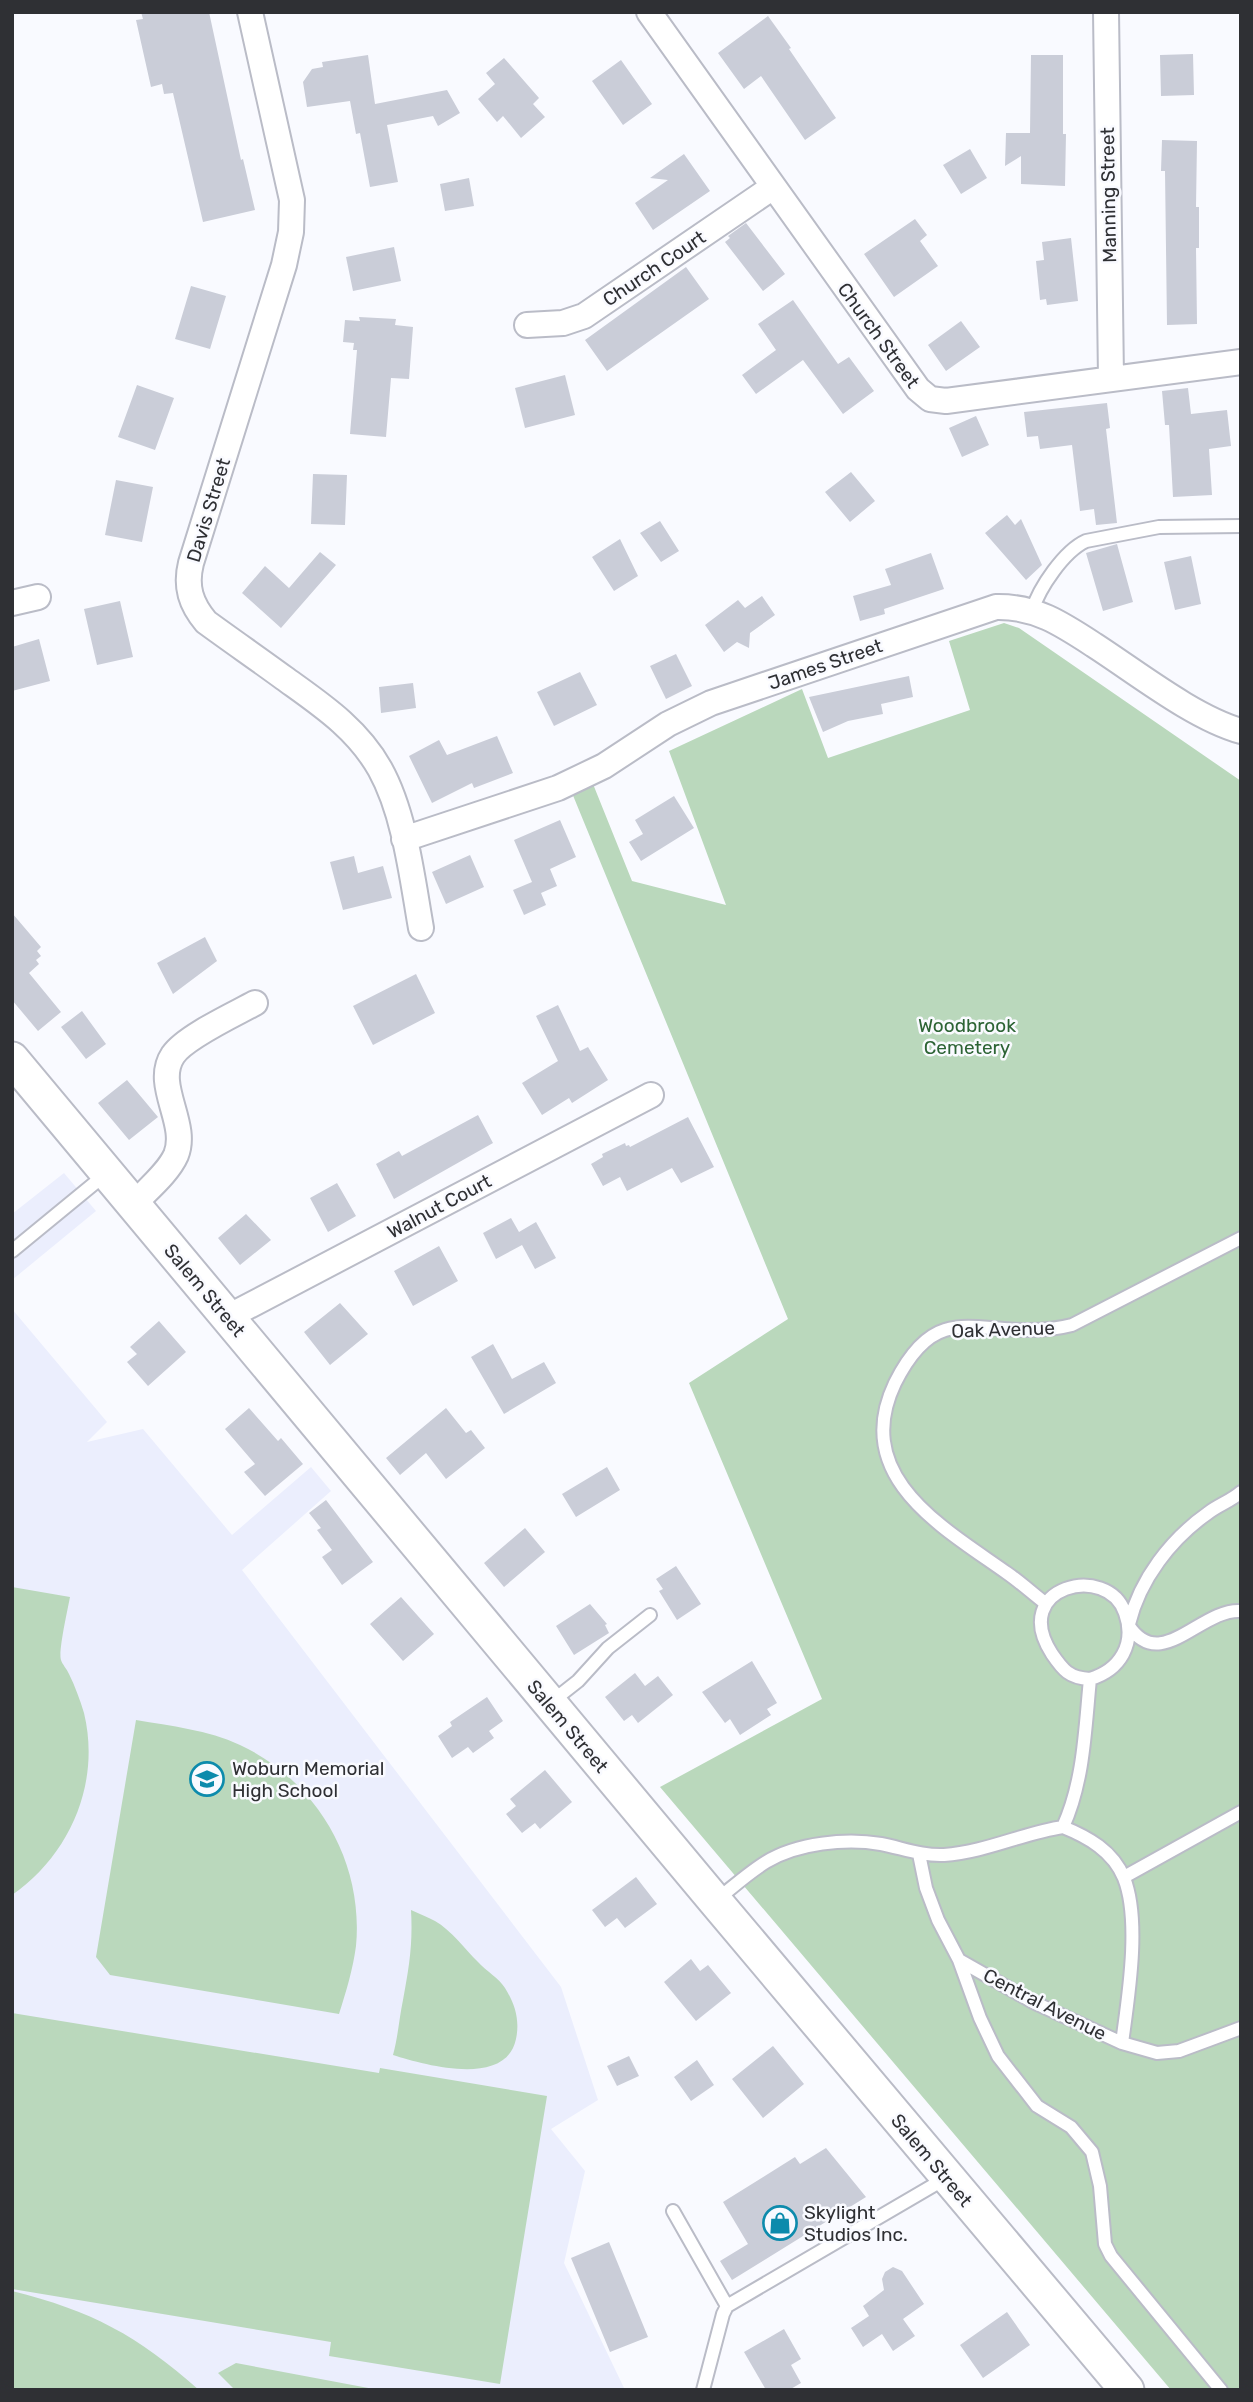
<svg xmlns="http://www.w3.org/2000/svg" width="1253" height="2402" font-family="Rubik,sans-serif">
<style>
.built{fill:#ebeefd}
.green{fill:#bad8bc}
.building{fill:#cacdd8}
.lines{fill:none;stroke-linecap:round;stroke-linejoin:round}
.lane-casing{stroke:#babcc7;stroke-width:16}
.street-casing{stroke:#babcc7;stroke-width:28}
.secondary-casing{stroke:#babcc7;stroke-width:37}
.lane{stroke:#fff;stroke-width:12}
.street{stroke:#fff;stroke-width:24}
.secondary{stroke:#fff;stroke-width:33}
.labels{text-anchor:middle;stroke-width:5;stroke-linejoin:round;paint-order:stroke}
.street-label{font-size:19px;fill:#2f3034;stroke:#f9faff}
.park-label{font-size:19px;fill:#2d6435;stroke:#f9faff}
.poi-label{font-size:19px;fill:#2f3034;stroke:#f9faff;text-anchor:start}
</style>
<rect width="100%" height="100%" fill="#f9faff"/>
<!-- built -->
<path class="built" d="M 64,1173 L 96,1211 L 12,1280 L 12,1214 Z
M 12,1309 L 107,1422 L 87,1442 L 143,1429 L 232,1535 L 311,1467 L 331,1491 L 242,1570 L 561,1987 L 598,2100 L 551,2129 L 585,2171 L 564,2263 L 625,2390 L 12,2390 Z"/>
<!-- green -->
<path class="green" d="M 1004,623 L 1019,628 L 1241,781 L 1241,2390 L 1171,2390 L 660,1787 L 822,1699 L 689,1383 L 788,1319 L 572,793 L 593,784 L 632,881 L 726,905 L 669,751 L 802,689 L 828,758 L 970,710 L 949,641 Z
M 12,1587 L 70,1597 C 68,1608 58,1652 61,1660 C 62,1664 67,1669 69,1674 C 75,1686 80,1700 84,1713 C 101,1783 70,1855 12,1895 Z
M 136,1720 C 171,1726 208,1730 240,1745 C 317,1781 364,1862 356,1946 C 353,1969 346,1992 339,2014 L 110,1975 L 96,1957 Z
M 411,1910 C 419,1914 428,1917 435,1921 C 451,1930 465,1949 478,1962 C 486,1971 499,1978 505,1988 C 515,2004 520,2020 516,2039 C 506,2088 425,2065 393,2055 C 398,2037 399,2019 403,2000 C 409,1967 413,1945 411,1910 Z
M 12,2013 L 379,2073 L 380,2068 L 547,2096 L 500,2384 L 329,2356 L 331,2342 L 12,2289 Z
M 12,2291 C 92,2311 137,2335 199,2390 L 12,2390 Z
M 236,2363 L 379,2390 L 235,2390 L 218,2373 Z"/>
<!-- building -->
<path class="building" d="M 141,12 L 209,12 L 241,160 L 243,159 L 255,210 L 203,222 L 173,93 L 164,94 L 162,84 L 151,87 L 136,20 L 143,19 Z
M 768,16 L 791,48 L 789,49 L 836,118 L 805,140 L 761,76 L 744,89 L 718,53 Z
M 1193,54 L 1194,95 L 1161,96 L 1160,55 Z
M 368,55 L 375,104 L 447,90 L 460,113 L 438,126 L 433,116 L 387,125 L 398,182 L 370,187 L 360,133 L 356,134 L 350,101 L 307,107 L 303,82 L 312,69 L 323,67 L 322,62 Z
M 1031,55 L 1063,55 L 1063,134 L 1066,134 L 1065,186 L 1021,184 L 1021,156 L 1005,166 L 1006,133 L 1030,133 Z
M 504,58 L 539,98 L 533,104 L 545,117 L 521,138 L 503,116 L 497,122 L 478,99 L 495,84 L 486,73 Z
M 621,60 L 652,104 L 623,125 L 592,81 Z
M 1162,140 L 1197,141 L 1196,207 L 1199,207 L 1199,248 L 1196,248 L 1197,324 L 1167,325 L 1165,171 L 1161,171 Z
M 970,149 L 987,178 L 961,194 L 943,165 Z
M 684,154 L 710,191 L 653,230 L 635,203 L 668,180 L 650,178 Z
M 469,178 L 474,206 L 445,211 L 440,184 Z
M 915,219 L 927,235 L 920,241 L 938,266 L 894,297 L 864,254 Z
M 746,223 L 785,274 L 763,291 L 725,242 L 730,238 L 728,236 Z
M 1071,238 L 1078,301 L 1047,305 L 1046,299 L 1040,300 L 1036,261 L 1044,260 L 1042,242 Z
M 394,247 L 401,281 L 353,291 L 346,257 Z
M 686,267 L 709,299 L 607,371 L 585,340 Z
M 191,286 L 226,296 L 210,349 L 175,339 Z
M 793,300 L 838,364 L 849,357 L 874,391 L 843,414 L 803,360 L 756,394 L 742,375 L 776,350 L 758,324 Z
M 359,317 L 396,319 L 395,325 L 413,327 L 409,379 L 391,378 L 386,437 L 350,434 L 357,350 L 353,350 L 354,343 L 343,342 L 345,320 L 360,321 Z
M 961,321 L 980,347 L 946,371 L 928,345 Z
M 565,375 L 575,415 L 525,428 L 515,388 Z
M 137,385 L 174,398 L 155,450 L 118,437 Z
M 1188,388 L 1191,414 L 1227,410 L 1231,446 L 1209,449 L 1212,495 L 1173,497 L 1169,425 L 1165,425 L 1162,391 Z
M 1107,403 L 1110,428 L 1106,429 L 1117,523 L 1096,525 L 1094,509 L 1080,511 L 1072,445 L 1040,449 L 1038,436 L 1027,437 L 1024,412 Z
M 976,416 L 989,445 L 962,457 L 949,428 Z
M 851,472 L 875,501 L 850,522 L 825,492 Z
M 313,474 L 347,475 L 345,525 L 311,524 Z
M 116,480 L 153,487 L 142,542 L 105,535 Z
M 1007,515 L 1015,525 L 1021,519 L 1042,565 L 1026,580 L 985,533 Z
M 660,521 L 679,551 L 661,562 L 640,533 Z
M 620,539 L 638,576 L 614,591 L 592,557 Z
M 1117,544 L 1133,602 L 1103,611 L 1086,553 Z
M 320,552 L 336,565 L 281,628 L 242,593 L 265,566 L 289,588 Z
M 931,553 L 944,589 L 884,609 L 885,614 L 860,621 L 853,596 L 891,585 L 885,569 Z
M 1191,556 L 1201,604 L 1175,610 L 1164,562 Z
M 762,596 L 775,615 L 750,633 L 749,648 L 737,642 L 724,652 L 705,625 L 738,600 L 745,608 Z
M 120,601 L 133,657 L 97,665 L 84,609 Z
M 39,639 L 50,681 L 12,691 L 12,647 Z
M 676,654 L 692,686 L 666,699 L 650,666 Z
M 580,672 L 597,705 L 554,726 L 537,692 Z
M 909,676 L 913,697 L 881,704 L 883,714 L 848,721 L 823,732 L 809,697 Z
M 413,683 L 416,708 L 381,713 L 379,687 Z
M 497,736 L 513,773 L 474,788 L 472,783 L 432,803 L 409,756 L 439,740 L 447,755 Z
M 674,796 L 694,828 L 641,861 L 629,842 L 643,834 L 635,820 Z
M 560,820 L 576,857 L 550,869 L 557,886 L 541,893 L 546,905 L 524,915 L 513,890 L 532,882 L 514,840 Z
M 470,855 L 484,887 L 446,904 L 432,872 Z
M 354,856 L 358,873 L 383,866 L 392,898 L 343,910 L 330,862 Z
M 12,913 L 41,947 L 37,951 L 41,956 L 36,960 L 39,964 L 29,973 L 61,1012 L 38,1031 L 12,1000 Z
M 205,937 L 217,961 L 173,994 L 157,963 Z
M 416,974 L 435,1013 L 373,1045 L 353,1006 Z
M 558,1005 L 580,1051 L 588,1047 L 608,1080 L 572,1103 L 569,1098 L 542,1115 L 522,1083 L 558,1061 L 536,1016 Z
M 82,1011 L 106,1044 L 86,1059 L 61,1027 Z
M 127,1080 L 158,1117 L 129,1140 L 98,1103 Z
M 478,1115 L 493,1143 L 394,1199 L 376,1164 L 399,1151 L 402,1156 Z
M 688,1117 L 714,1167 L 681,1183 L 672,1168 L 627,1191 L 620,1177 L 603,1186 L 591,1164 L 603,1157 L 602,1154 L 625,1143 L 626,1146 L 629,1145 L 630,1147 Z
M 337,1183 L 356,1216 L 328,1232 L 310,1198 Z
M 246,1214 L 271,1240 L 240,1265 L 218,1238 Z
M 511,1218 L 519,1232 L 536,1222 L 556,1258 L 535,1269 L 522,1245 L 496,1259 L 483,1233 Z
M 439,1246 L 458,1281 L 413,1306 L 394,1271 Z
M 340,1303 L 368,1334 L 330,1365 L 304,1332 Z
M 159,1321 L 186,1352 L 148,1386 L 127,1362 L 137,1354 L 130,1347 Z
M 493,1344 L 512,1379 L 544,1362 L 556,1383 L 504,1414 L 471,1357 Z
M 249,1408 L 278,1441 L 281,1438 L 303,1464 L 265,1496 L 244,1472 L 255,1464 L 225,1429 Z
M 446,1408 L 466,1433 L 471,1430 L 485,1448 L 446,1479 L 426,1453 L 400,1475 L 386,1458 Z
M 607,1467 L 620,1490 L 576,1517 L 562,1494 Z
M 326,1500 L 373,1562 L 342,1585 L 322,1557 L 332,1550 L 317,1530 L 321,1528 L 309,1513 Z
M 525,1528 L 545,1552 L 504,1587 L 484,1563 Z
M 676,1566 L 701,1604 L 677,1620 L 659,1591 L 663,1589 L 656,1579 Z
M 401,1597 L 434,1634 L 403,1661 L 370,1624 Z
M 590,1604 L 607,1624 L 605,1625 L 609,1633 L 574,1655 L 556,1626 Z
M 752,1661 L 777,1703 L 767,1709 L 771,1715 L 740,1735 L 730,1719 L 725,1723 L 702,1692 Z
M 635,1673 L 645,1686 L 658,1676 L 673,1695 L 638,1723 L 632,1715 L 624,1721 L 605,1697 Z
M 487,1697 L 503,1721 L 489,1731 L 494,1738 L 473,1753 L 468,1747 L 452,1758 L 438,1736 L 452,1726 L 450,1722 Z
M 545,1770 L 572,1802 L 540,1829 L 535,1823 L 522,1833 L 506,1814 L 516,1806 L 510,1799 Z
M 636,1877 L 657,1904 L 625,1928 L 617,1918 L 605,1927 L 592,1910 Z
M 691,1959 L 700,1971 L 708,1965 L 731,1993 L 696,2021 L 664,1982 Z
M 773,2046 L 804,2084 L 763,2118 L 732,2079 Z
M 629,2056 L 639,2076 L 617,2086 L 607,2066 Z
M 697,2060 L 714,2085 L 691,2101 L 674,2077 Z
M 826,2148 L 866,2197 L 732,2280 L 720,2261 L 748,2244 L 723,2202 L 795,2157 L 800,2164 Z
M 609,2242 L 648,2337 L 610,2352 L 571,2258 Z
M 893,2267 L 902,2271 L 924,2304 L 903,2319 L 915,2336 L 893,2351 L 882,2334 L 863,2347 L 851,2328 L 869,2316 L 863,2306 L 884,2290 L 882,2279 L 885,2272 Z
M 1007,2312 L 1030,2345 L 983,2378 L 960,2345 Z
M 784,2329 L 801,2359 L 791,2365 L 801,2383 L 789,2390 L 766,2390 L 744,2352 Z"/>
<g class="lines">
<!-- lane casing -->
<g class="lane-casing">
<path id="lane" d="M 1032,611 C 1039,588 1064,551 1086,541 L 1159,527 L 1241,526
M 12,1251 L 107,1173
M 1045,1603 C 1032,1593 1020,1582 1007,1573 C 944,1528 850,1477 895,1383 C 905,1363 922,1337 945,1330 C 964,1324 985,1328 1004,1329 C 1027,1331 1049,1331 1072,1325 L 1241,1238
M 1129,1624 C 1140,1579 1171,1539 1208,1513 C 1218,1505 1231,1501 1241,1492
M 1129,1626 C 1161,1674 1201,1608 1241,1611
M 550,1703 L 578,1681 L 608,1648 L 650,1615
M 1063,1827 C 1088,1837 1113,1851 1124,1878 C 1141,1921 1128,1998 1122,2043
M 919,1854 L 926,1888 L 938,1920 L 959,1960 L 980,2018 L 998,2056 L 1037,2106 L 1071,2127 L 1092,2152 L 1100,2186 L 1105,2244 L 1111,2256 L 1221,2390
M 1124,1877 L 1241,1812
M 715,1901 C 732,1888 748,1873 766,1862 C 797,1843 846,1838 881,1844 C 902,1848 922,1856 944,1855 C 986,1852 1023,1833 1063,1827 C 1084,1781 1085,1729 1090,1679 C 1120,1670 1136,1644 1125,1613 C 1108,1562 1008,1586 1052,1654 C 1063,1670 1069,1678 1090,1679
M 959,1960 L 1033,2002 L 1122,2043 L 1157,2053 L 1179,2051 L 1241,2028
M 673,2211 L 727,2306
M 703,2390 L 723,2314 L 727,2306 L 946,2178"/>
</g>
<!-- street casing -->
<g class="street-casing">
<path id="street" d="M 250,12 L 292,200 L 291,232 L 284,265 L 191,563 C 185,587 191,604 206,622 C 232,641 258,659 284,678 C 320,704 357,728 380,769 C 405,814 412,877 421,928
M 649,12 L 918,389 L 930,399 L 946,401 L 1241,362
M 1106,12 L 1111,378
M 527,325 L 563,323 L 584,316 L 773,187
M 12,603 L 38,597
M 404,839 L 558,788 L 604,766 L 668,724 L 711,703 L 996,607 C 1035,606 1062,624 1094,645 C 1136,672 1194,718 1241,731
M 134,1204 C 147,1190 168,1173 176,1155 C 189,1123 153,1085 173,1055 C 185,1037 235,1014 255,1003
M 228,1317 L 651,1095"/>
</g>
<!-- secondary casing -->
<g class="secondary-casing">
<path id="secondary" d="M 12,1059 L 715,1901 L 1127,2390"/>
</g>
<!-- lane -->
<use href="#lane" class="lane"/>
<!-- street -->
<use href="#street" class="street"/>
<!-- secondary -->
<use href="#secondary" class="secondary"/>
</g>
<!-- icons -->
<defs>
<g id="school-ring" transform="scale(1.75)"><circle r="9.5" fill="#f9faff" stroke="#0d8bac" stroke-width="1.5"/><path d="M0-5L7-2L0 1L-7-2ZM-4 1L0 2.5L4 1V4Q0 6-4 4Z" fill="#0d8bac"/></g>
<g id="shop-ring" transform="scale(1.75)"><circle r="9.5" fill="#f9faff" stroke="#0d8bac" stroke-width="1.5"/><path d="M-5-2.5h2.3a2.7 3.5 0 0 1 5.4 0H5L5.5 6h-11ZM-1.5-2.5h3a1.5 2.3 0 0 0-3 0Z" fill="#0d8bac"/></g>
</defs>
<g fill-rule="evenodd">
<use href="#school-ring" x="207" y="1779"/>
<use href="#shop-ring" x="780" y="2223"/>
</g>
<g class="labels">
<!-- street labels -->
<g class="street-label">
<text transform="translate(1108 195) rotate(-91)" y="7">Manning Street</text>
<text transform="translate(654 268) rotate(-34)" y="7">Church Court</text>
<text transform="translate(879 335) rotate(54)" y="7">Church Street</text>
<text transform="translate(208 510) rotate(-73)" y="7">Davis Street</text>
<text transform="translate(825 664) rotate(-19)" y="7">James Street</text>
<text transform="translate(439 1206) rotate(-28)" y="7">Walnut Court</text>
<text transform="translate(205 1290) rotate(50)" y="7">Salem Street</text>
<text transform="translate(1003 1329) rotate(-2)" y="7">Oak Avenue</text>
<text transform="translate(568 1726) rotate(50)" y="7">Salem Street</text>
<text transform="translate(1045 2004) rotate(27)" y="7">Central Avenue</text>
<text transform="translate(932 2160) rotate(50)" y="7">Salem Street</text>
</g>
<!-- park labels -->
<g class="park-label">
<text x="967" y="1032">Woodbrook<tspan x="967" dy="22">Cemetery</tspan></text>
</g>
<!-- poi labels -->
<g class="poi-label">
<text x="232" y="1775">Woburn Memorial<tspan x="232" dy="22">High School</tspan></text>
<text x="804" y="2219">Skylight<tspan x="804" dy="22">Studios Inc.</tspan></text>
</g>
</g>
<!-- border -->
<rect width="1253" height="2402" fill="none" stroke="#2f3034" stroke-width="28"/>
</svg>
